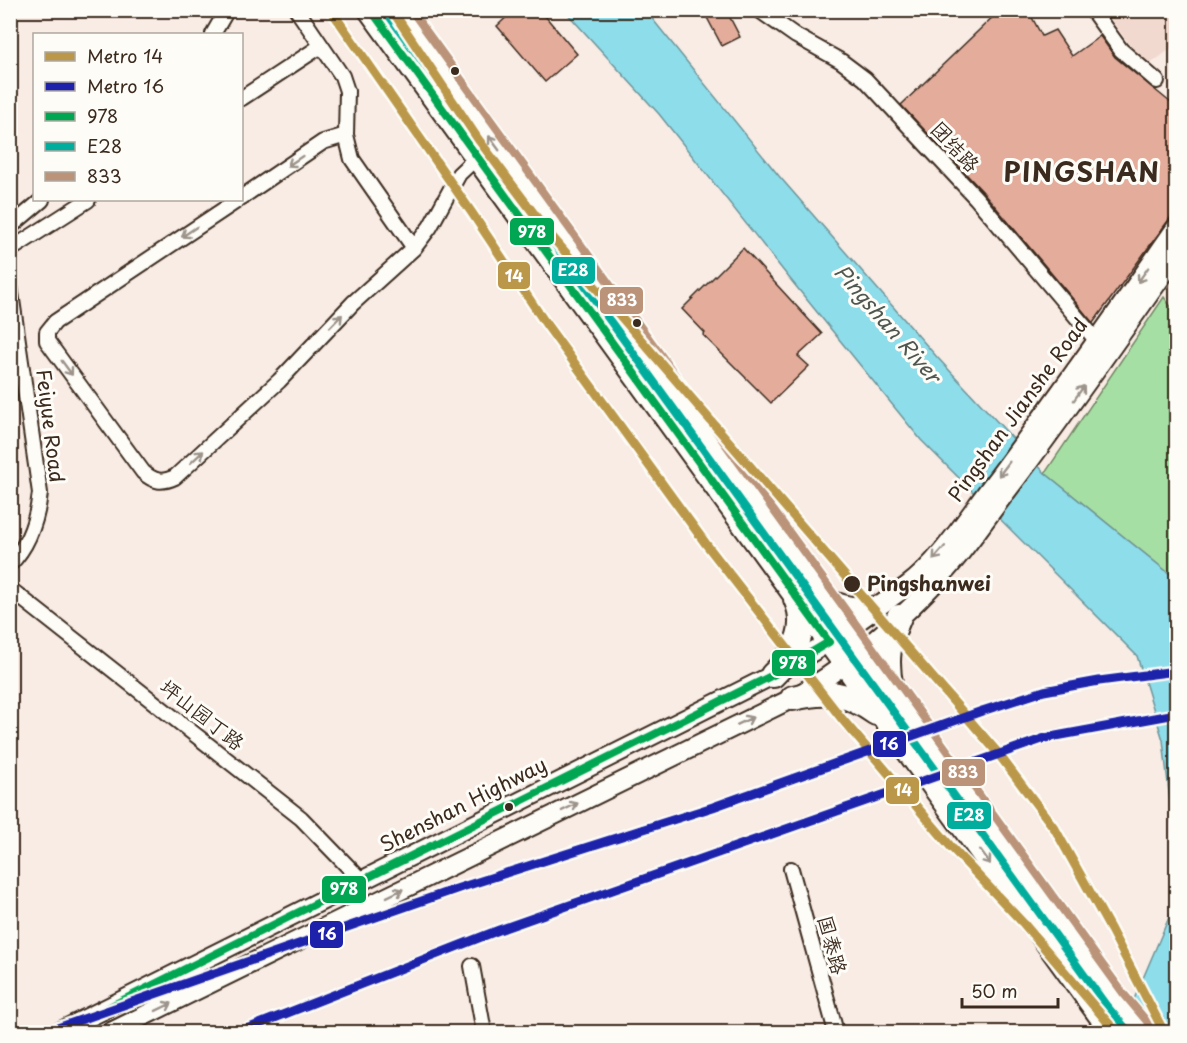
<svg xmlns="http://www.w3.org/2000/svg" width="1187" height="1043" font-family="'Playpen Sans','LXGW WenKai TC',sans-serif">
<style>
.built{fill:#f2d9cf}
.green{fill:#a6dfa4;stroke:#708461;stroke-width:1.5}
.water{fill:#8eddeb;stroke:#6d9599;stroke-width:1.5}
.building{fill:#e4ac9b;stroke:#3b2a1e;stroke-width:1.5}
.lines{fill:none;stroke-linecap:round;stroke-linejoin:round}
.street-casing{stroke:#3b2a1e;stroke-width:18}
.secondary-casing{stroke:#3b2a1e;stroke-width:22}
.highway-casing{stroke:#3b2a1e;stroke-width:28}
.street{stroke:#fdfcf7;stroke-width:14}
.secondary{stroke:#fdfcf7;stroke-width:18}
.highway{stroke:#fdfcf7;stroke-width:24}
.bus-1-casing{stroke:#fdfcf7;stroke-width:12}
.bus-2-casing{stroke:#fdfcf7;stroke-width:12}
.bus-3-casing{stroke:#fdfcf7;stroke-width:12}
.bus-1{stroke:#00a651;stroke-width:8}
.bus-2{stroke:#01ad9c;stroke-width:8}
.bus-3{stroke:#ba9379;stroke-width:8}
.metro-1-casing{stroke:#fdfcf7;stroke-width:14}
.metro-2-casing{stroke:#fdfcf7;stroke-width:14}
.metro-1{stroke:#bb9849;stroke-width:9}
.metro-2{stroke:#1e22aa;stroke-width:9}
.oneway{stroke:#9c938a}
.bus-dot{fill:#3b2a1e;stroke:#fdfcf7;stroke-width:2}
.labels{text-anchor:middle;stroke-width:6;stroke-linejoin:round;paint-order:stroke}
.street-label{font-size:20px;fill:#3b2a1e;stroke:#fdfcf7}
.stop-label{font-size:20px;font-weight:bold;fill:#3b2a1e;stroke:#fdfcf7;text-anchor:start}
.water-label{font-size:21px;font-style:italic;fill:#505751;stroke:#fdfcf7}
.district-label{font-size:26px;font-weight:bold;letter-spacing:1.5px;fill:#3b2a1e;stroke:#fdfcf7}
.line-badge{stroke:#fdfcf7;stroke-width:2}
.badge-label{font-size:16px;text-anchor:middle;font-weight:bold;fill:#fff}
</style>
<rect width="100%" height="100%" fill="#f8ece5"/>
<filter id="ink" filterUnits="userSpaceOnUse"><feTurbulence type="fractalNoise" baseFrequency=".0167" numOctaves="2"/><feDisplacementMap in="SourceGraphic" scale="12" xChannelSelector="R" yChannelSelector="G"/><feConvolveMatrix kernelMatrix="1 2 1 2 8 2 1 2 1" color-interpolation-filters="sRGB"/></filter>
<g filter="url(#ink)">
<!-- built -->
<path class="built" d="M 1105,11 L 1176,11 L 1176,45 L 1146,67 Z"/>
<!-- green -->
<path class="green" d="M 1164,297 L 1176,314 L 1176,579 L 1045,473 Z"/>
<!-- water -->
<path class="water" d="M 565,11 L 646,11 L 779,176 L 936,356 L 1045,473 L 1176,579 L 1176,854 L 1163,740 L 1137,656 L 921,440 L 786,274 L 659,114 Z
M 1176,901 L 1176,1014 L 1165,1032 L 1120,1032 Z"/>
<!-- building -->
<path class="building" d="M 514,10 L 540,10 L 577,54 L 545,82 L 497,26 Z
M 703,10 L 726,10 L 740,37 L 722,46 Z
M 1000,10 L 1028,10 L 1042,36 L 1055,30 L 1072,56 L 1100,36 L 1115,57 L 1176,107 L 1176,210 L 1093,323 L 983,192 L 901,105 Z
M 743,248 L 822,334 L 798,356 L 809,366 L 771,403 L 703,335 L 705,333 L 682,309 Z"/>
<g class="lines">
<!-- street casing -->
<g class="street-casing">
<path id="street" d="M 297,10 L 342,76 L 347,91 L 346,135 L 352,159 L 414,248
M 759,10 L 796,36 L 841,61 L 865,79 L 976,198 L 1096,340
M 1092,10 L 1121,50 L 1157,81
M 213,34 L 227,10
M 242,98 L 321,46
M 242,197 L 323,142 L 346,135
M 238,200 L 55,322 L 47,332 L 47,341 L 143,472 C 154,482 162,483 175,477 L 279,381 L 353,303 L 414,248 L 430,227 L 459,174 L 477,157
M 10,227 L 42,200
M 10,250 L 88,200
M 10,286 L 40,493 C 37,520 29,545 10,564
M 10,589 L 301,818 L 362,881
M 791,869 L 836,1032
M 472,966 L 484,1032"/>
</g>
<!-- secondary casing -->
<g class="secondary-casing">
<path id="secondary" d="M 822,595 C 841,606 857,609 879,605
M 59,1032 L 773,675 L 829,642 L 907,586 C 938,564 967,518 990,488 C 1054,403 1115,315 1176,228
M 111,1032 L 793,698 C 843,670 887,632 927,591 C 958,560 983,522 1009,488 C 1067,412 1121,334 1176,256"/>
</g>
<!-- highway casing -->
<g class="highway-casing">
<path id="highway" d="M 371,10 L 1113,1032
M 398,10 L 1115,999 L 1142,1032
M 773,675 C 794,655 810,629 796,599
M 891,688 C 885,661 888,642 899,617
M 793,698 C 826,690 847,692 876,713"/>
</g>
<!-- street -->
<use href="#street" class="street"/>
<!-- secondary -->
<use href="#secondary" class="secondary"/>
<!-- highway -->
<use href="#highway" class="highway"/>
<!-- bus-1 casing -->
<g class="bus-1-casing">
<path id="bus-1" d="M 59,1032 L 773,675 L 829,642 L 371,10"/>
</g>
<!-- bus-2 casing -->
<g class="bus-2-casing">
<path id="bus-2" d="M 389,16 L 1106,1005 L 1129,1032"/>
</g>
<!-- bus-3 casing -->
<g class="bus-3-casing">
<path id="bus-3" d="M 411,10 L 1123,993 L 1150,1025"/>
</g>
<!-- bus-1 -->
<use href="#bus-1" class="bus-1"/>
<!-- bus-2 -->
<use href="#bus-2" class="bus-2"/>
<!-- bus-3 -->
<use href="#bus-3" class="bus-3"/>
<!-- metro-1 casing -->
<g class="metro-1-casing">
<path id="metro-1" d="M 331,10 L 472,213 L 546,324 L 706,544 L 842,719 L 952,848 L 1024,924 L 1116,1032
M 392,10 L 478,139 L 547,231 L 997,752 L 1055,829 L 1111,930 L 1164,1032"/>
</g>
<!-- metro-2 casing -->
<g class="metro-2-casing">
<path id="metro-2" d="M 46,1032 L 459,888 L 713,807 L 982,711 L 1044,691 L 1099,681 L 1176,671
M 239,1032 L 499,930 L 1045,738 L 1176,714"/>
</g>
<!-- metro-1 -->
<use href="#metro-1" class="metro-1"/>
<!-- metro-2 -->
<use href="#metro-2" class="metro-2"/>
</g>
<!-- one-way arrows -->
<defs><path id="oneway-shaft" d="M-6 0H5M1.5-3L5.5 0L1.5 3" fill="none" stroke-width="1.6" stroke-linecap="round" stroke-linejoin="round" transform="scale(1.5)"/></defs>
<g class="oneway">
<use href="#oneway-shaft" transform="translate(494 143) rotate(-126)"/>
<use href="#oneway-shaft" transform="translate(295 161) rotate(146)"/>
<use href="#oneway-shaft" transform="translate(189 232) rotate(146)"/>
<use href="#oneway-shaft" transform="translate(1143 275) rotate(125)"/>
<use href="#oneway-shaft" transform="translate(336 321) rotate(-46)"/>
<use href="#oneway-shaft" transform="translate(67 368) rotate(54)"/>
<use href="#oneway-shaft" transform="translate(1079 393) rotate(-55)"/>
<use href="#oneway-shaft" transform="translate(197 457) rotate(-43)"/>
<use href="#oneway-shaft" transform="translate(1004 469) rotate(127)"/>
<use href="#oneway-shaft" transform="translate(939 553) rotate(131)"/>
<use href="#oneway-shaft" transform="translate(745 721) rotate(-26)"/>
<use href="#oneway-shaft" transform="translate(570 807) rotate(-26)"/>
<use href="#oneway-shaft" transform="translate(985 857) rotate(54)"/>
<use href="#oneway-shaft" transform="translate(395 893) rotate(-26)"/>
<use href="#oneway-shaft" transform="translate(164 1007) rotate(-26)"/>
</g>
</g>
<!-- markers -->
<g class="bus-dot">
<circle cx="455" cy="71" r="5"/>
<circle cx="637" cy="323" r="5"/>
<circle cx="852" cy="584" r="9"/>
<circle cx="509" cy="807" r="5"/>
</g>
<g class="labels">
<!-- street labels -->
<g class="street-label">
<text transform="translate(955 147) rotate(47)" y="7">团结路</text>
<text transform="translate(1018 410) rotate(-54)" y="7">Pingshan Jianshe Road</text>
<text transform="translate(50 426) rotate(83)" y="7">Feiyue Road</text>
<text transform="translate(202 715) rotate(38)" y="7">坪山园丁路</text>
<text transform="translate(463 805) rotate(-27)" y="7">Shenshan Highway</text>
<text transform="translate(832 945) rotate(75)" y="7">国泰路</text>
</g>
<!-- stop labels -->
<g class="stop-label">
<text x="867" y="591">Pingshanwei</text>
</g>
<!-- water labels -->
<g class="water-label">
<text transform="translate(887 324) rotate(49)" y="7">Pingshan River</text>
</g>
<!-- district labels -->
<g class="district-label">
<text x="1082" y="182">PINGSHAN</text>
</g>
</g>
<g class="line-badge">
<rect x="509" y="217" width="46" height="29" rx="6" fill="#00a651"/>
<rect x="551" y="256" width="45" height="29" rx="6" fill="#01ad9c"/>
<rect x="497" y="261" width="34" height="29" rx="6" fill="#bb9849"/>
<rect x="599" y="286" width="45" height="29" rx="6" fill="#ba9379"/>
<rect x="771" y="649" width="45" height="28" rx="6" fill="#00a651"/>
<rect x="872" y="730" width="35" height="28" rx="6" fill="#1e22aa"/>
<rect x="941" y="758" width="45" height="29" rx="6" fill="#ba9379"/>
<rect x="885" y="776" width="35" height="29" rx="6" fill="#bb9849"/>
<rect x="946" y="801" width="46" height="29" rx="6" fill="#01ad9c"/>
<rect x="321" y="875" width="46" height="29" rx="6" fill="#00a651"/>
<rect x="309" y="920" width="35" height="29" rx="6" fill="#1e22aa"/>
</g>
<g class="badge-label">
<text x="532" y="238">978</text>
<text x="573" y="276">E28</text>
<text x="514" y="282">14</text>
<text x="622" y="306">833</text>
<text x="793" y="669">978</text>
<text x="889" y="750">16</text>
<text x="963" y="778">833</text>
<text x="903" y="796">14</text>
<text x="969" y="821">E28</text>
<text x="344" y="895">978</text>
<text x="327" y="940">16</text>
</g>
<!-- margin -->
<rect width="1187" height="1043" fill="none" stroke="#fdfcf7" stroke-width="36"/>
<rect x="18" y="18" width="1151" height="1007" fill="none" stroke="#3b2a1e" stroke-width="2" filter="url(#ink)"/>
<!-- legend -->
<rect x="33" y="33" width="210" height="168" fill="#fdfcf7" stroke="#afa8a0" stroke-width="1.5"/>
<rect x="45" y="52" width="30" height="9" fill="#bb9849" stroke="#afa8a0" stroke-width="1.5"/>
<text x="87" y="63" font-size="18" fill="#3b2a1e">Metro 14</text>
<rect x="45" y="82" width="30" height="9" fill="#1e22aa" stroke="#afa8a0" stroke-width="1.5"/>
<text x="87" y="93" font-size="18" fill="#3b2a1e">Metro 16</text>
<rect x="45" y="112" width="30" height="9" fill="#00a651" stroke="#afa8a0" stroke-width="1.5"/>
<text x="87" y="123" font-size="18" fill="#3b2a1e">978</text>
<rect x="45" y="142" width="30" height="9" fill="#01ad9c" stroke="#afa8a0" stroke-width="1.5"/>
<text x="87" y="153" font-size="18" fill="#3b2a1e">E28</text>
<rect x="45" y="172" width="30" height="9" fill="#ba9379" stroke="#afa8a0" stroke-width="1.5"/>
<text x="87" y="183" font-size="18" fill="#3b2a1e">833</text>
<!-- scale -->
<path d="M962 998v9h96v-9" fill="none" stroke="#3b2a1e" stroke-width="3"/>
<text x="971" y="998" font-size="18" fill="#3b2a1e" stroke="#fdfcf7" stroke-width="4.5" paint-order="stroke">50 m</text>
</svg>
